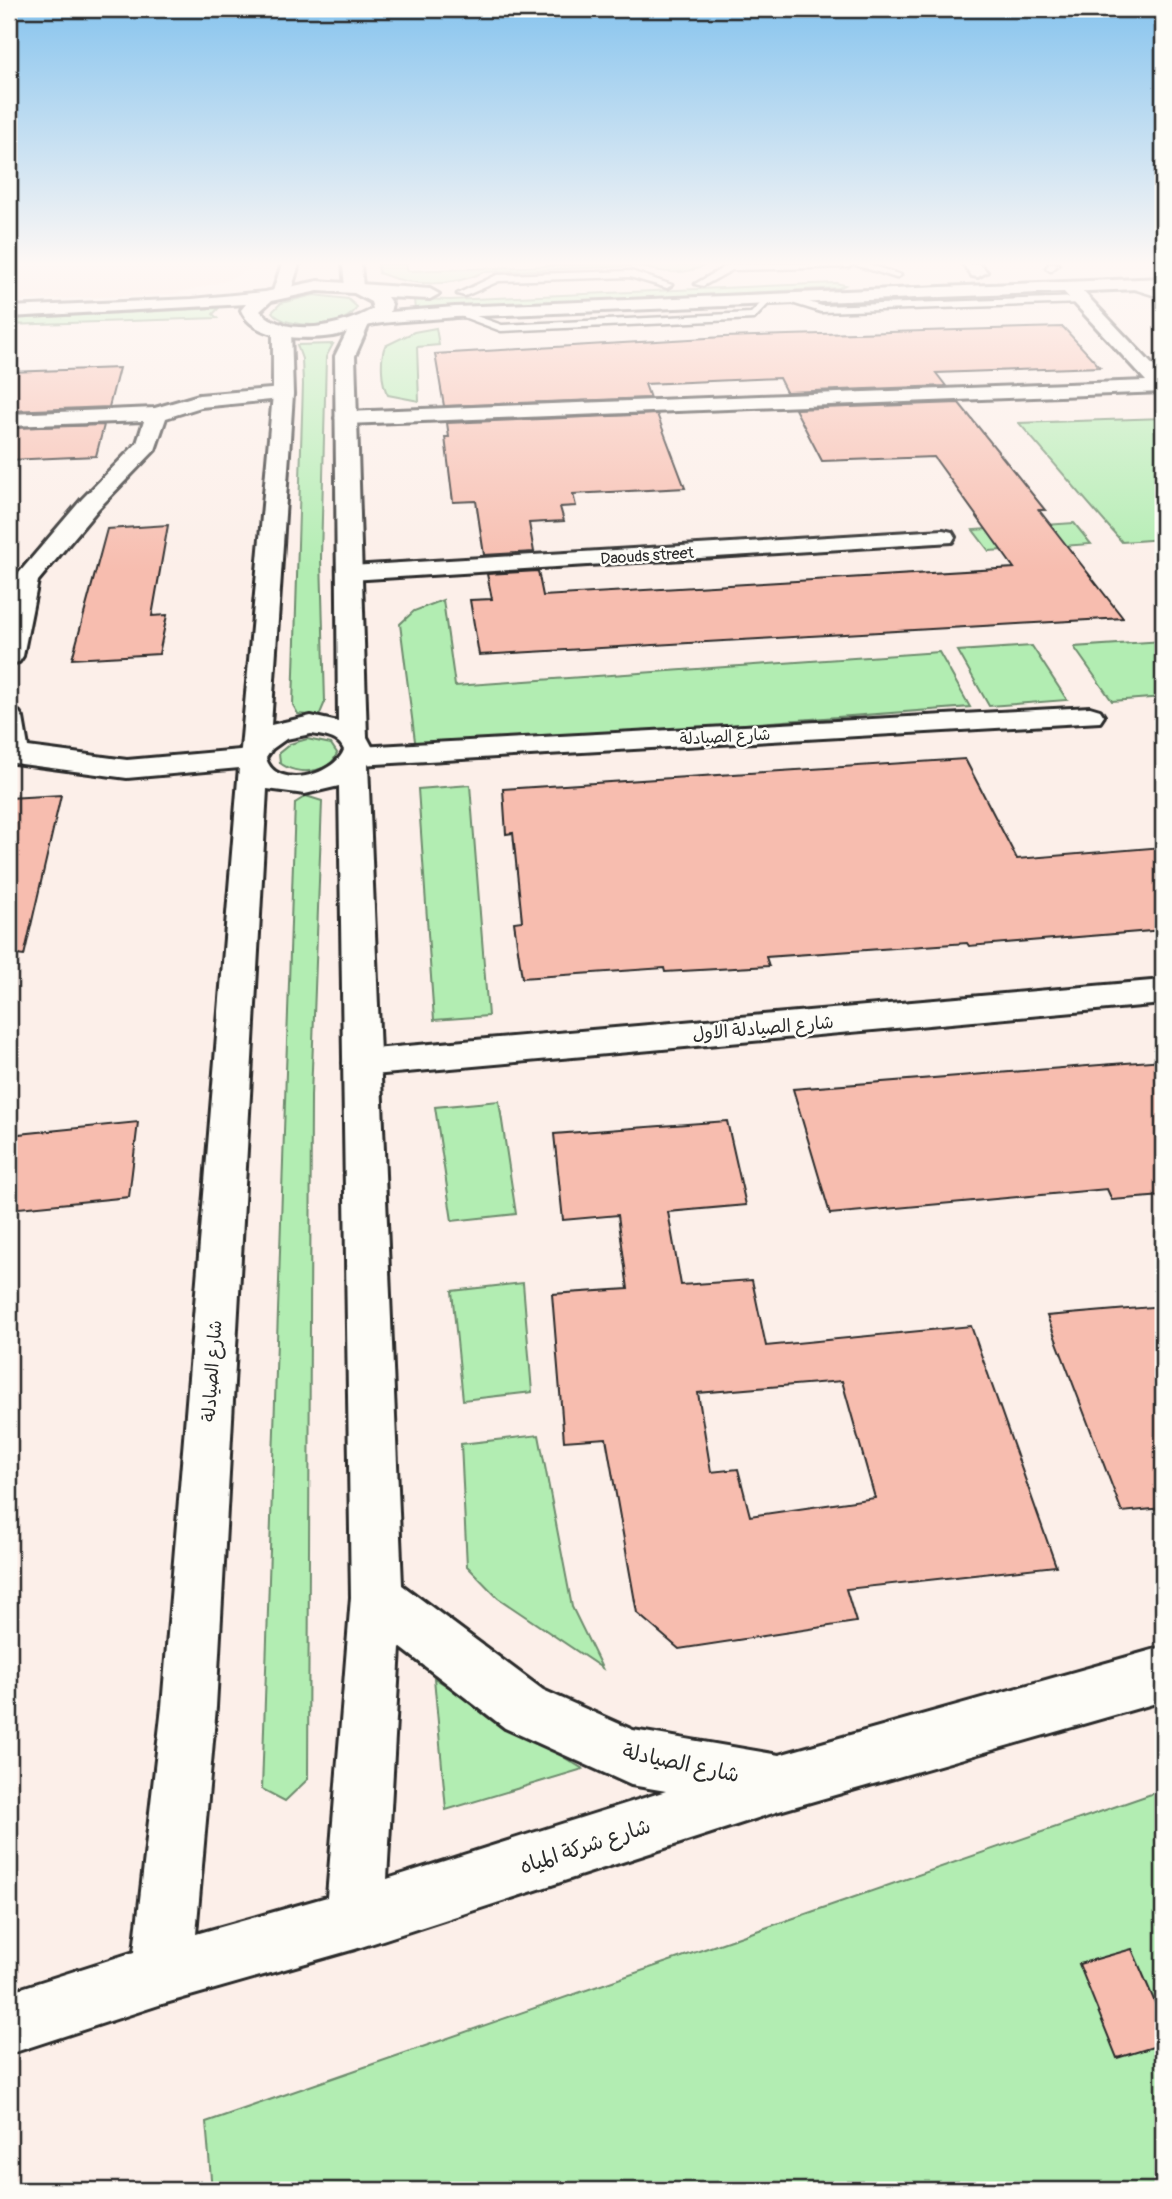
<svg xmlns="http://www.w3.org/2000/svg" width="1172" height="2199" font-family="Pangolin,'Playpen Sans Arabic',sans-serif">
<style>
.built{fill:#fae0d8}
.green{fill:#b2edb2;stroke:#6e8c6e;stroke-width:2}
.building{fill:#f7bdaf;stroke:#2b2b2b;stroke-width:2;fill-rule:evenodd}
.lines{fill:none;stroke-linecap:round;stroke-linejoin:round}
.service-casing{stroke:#2b2b2b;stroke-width:5}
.minor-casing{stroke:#2b2b2b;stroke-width:6}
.tertiary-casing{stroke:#2b2b2b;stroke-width:6}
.secondary-casing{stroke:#2b2b2b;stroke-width:6}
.service{fill:#fdfcf7;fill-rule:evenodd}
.minor{fill:#fdfcf7;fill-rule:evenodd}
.tertiary{fill:#fdfcf7;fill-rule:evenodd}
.secondary{fill:#fdfcf7;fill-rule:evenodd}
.labels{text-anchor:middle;stroke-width:5;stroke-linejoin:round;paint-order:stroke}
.far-street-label{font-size:16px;fill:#2b2b2b;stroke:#fdfcf7}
.street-label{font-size:18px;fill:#2b2b2b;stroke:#fdfcf7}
.near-street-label{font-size:21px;fill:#2b2b2b;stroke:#fdfcf7}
</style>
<rect width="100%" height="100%" fill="#fcefe9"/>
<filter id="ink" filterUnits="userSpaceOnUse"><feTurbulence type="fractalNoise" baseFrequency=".0143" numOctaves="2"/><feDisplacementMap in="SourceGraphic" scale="14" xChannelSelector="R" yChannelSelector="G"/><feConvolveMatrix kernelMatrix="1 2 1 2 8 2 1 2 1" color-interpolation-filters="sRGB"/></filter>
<g filter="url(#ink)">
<!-- built -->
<path class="built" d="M 9,264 L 251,264 L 247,270 L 226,281 L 173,294 L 9,301 Z"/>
<!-- green -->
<path class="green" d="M 378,264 L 406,264 L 408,271 L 608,264 L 708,264 C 685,276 662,273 638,266 L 484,272 C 452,287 413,287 379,273 Z
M 836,283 L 845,285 L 839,288 L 415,310 L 414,299 L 450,300 Z
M 314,295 L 348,299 L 357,307 C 347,329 287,331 272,312 L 281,303 Z
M 219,308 L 213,314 L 217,318 L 9,325 L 9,319 Z
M 436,328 L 439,345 L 417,347 L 419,401 L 388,395 C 381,384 380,358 385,346 L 414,332 Z
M 333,344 L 326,357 L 321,558 L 325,702 L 319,716 L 298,714 L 293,705 L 303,384 L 302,359 L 297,345 Z
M 1163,418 L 1163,539 L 1122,542 L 1019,423 Z
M 1074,523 L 1091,544 L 989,551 L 973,530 Z
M 443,600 L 455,686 L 939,652 L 970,707 L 416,749 L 400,624 L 414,611 Z
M 1163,641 L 1163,697 L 1112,701 L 1074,647 Z
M 1032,646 L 1067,700 L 989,706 L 958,651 Z
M 307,739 L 331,744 L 337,753 C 330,774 296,776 280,763 L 279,753 L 290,744 Z
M 470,785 L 488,1016 L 434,1020 L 418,789 Z
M 306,796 L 322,801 L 311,1096 L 308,1779 L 285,1801 L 262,1789 L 295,803 Z
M 499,1101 L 516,1214 L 452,1221 L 435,1107 Z
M 523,1283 L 532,1392 L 463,1400 L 452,1291 Z
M 539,1435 L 572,1607 L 602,1668 L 498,1598 L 467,1566 L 461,1444 Z
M 434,1678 L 583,1769 L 446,1810 Z
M 1163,1790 L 1163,2190 L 212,2190 L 206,2122 Z"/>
<!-- building -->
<path class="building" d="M 1063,327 L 1100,367 L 936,373 L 946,386 L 786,392 L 779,378 L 645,384 L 650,398 L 444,406 L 435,354 L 724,337 Z
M 119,368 L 109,407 L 9,411 L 9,372 Z
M 959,403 L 1045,510 L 1039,510 L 1123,618 L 479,655 L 470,600 L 492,599 L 487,574 L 538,571 L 543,596 L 1014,568 L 934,457 L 822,461 L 795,409 Z
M 657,414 L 685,488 L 573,494 L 576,506 L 560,507 L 564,521 L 529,523 L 534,552 L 484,555 L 476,501 L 453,502 L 445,437 L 449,437 L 447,423 Z
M 104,425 L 96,456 L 9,460 L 9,428 Z
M 168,525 L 152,616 L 167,615 L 159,654 L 72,659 L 107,529 Z
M 965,759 L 1017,859 L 1163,847 L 1163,930 L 969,946 L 967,943 L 766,957 L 769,966 L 665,972 L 664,968 L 522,978 L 514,922 L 522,921 L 513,833 L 506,834 L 503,789 Z
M 61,795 L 24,956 L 9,954 L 9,798 Z
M 1163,1060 L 1163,1196 L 1112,1200 L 1107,1189 L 830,1214 L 793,1089 Z
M 727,1121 L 746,1205 L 668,1212 L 681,1285 L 752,1280 L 766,1346 L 971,1326 L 1056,1566 L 846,1589 L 856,1622 L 679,1649 L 637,1613 L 606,1438 L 564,1441 L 552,1294 L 628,1289 L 618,1215 L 563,1220 L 554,1134 ZM 842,1381 L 875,1498 L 750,1516 L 738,1469 L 711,1472 L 698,1393 Z
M 138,1122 L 129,1197 L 9,1209 L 9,1135 Z
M 1163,1306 L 1163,1508 L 1122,1512 L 1047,1316 Z
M 1132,1949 L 1163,2021 L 1163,2044 L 1117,2058 L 1079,1964 Z"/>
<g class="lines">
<!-- service casing -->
<g class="service-casing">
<path id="service" d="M 730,264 L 853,264 L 848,267 L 732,270 L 703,286 L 695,284 Z
M 853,264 L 868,264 L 901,275 L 896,278 Z
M 1049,264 L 1059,264 L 1051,271 L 1046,268 Z
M 631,271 L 672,285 L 667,288 L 630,277 L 499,281 L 465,296 L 457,294 L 497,275 Z
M 1130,282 L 1163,292 L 1163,298 L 1127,287 Z
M 785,295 L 822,306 L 1082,297 L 1087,300 L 1082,303 L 821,312 L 782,300 Z
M 768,296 L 773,299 L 754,319 L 501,331 L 450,312 L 459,310 L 502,325 L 751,313 Z"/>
</g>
<!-- minor casing -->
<g class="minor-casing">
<path id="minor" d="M 963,264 L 980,264 L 987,272 L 978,277 L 972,276 Z
M 1069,282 L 1075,283 L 1163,376 L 1163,392 L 346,424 L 335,418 L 346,412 L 1146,381 L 1063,291 L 1060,287 Z
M 283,388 L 293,394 L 290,398 L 201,407 L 166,418 L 155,450 L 98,509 L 38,581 L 23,656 L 19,662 L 9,664 L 9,600 L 13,580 L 82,499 L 137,443 L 144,421 L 9,426 L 9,414 L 155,408 L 199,395 Z
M 943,530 L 952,532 L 955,537 L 952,542 L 351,580 L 342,578 L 339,573 L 342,568 L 351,566 Z
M 1090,707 L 1100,710 L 1104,716 L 1100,722 L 359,765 L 349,762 L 344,756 L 349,750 L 359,747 Z
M 9,709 L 19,712 L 23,718 L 28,747 L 127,760 L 251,749 L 262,752 L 266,758 L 262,764 L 251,767 L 127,778 L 14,763 L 9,762 Z
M 1163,980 L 1163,1004 L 362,1076 L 349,1072 L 343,1063 L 349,1054 L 362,1050 Z"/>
</g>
<!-- tertiary casing -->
<g class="tertiary-casing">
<path id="tertiary" d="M 282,264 L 299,264 L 291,291 L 282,296 L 273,291 Z
M 343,264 L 361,264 L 363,288 L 360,292 L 354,293 L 345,288 Z
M 360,318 L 369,324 L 355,356 L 367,737 L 374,750 L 368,764 L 402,1585 L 543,1690 L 633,1730 L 779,1755 L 1163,1647 L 1163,1701 L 779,1811 L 355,1949 L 162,2004 L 9,2054 L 9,1992 L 134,1952 L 162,1707 L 239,767 L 236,758 L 241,749 L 273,394 L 273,329 L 282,323 L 291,329 L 293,394 L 271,725 L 311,716 L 338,722 L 335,356 L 351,324 ZM 311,734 C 324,736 339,737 344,750 C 334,776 275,791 266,758 L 272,749 L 286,739 ZM 339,786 L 351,1597 L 327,1897 L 196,1934 L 216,1707 L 267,789 L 305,794 ZM 400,1647 L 505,1728 L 631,1785 L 666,1791 L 387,1879 Z"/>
</g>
<!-- secondary casing -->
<g class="secondary-casing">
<path id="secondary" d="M 1163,278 L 1163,288 L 455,317 C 429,320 401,320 375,324 C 361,327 348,333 333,336 C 306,340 253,340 241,310 L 246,304 L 9,317 L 9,307 L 192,299 L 265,292 L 318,281 L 430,289 L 439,294 L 430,299 L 387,297 L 392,304 L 390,312 L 455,307 ZM 318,291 L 354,293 L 371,302 L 373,309 C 344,326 286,339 260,311 L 271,301 Z"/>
</g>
<!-- service -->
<use href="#service" class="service"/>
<!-- minor -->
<use href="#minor" class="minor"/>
<!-- tertiary -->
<use href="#tertiary" class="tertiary"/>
<!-- secondary -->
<use href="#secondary" class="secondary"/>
</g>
</g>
<!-- sky -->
<linearGradient id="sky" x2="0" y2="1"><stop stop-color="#87c4ee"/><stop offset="0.46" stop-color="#fef8f5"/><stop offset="1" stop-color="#fef8f5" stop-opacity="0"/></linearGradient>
<rect width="1172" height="572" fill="url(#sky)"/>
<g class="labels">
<!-- far-street labels -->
<g class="far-street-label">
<text transform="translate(647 555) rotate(-4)" y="6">Daouds street</text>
<text transform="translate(725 736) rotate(-3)" y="6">شارع الصيادلة</text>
</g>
<!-- street labels -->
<g class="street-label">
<text transform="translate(763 1028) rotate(-5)" y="6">شارع الصيادلة الاول</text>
<text transform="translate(212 1371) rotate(-86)" y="6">شارع الصيادلة</text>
</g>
<!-- near-street labels -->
<g class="near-street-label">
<text transform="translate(681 1763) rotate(12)" y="7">شارع الصيادلة</text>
<text transform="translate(585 1846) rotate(-18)" y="7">شارع شركة المياه</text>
</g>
</g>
<!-- margin -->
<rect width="1172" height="2199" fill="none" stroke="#fdfcf7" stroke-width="35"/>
<rect x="18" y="18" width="1137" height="2164" fill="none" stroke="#2b2b2b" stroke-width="2.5" filter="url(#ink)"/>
</svg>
